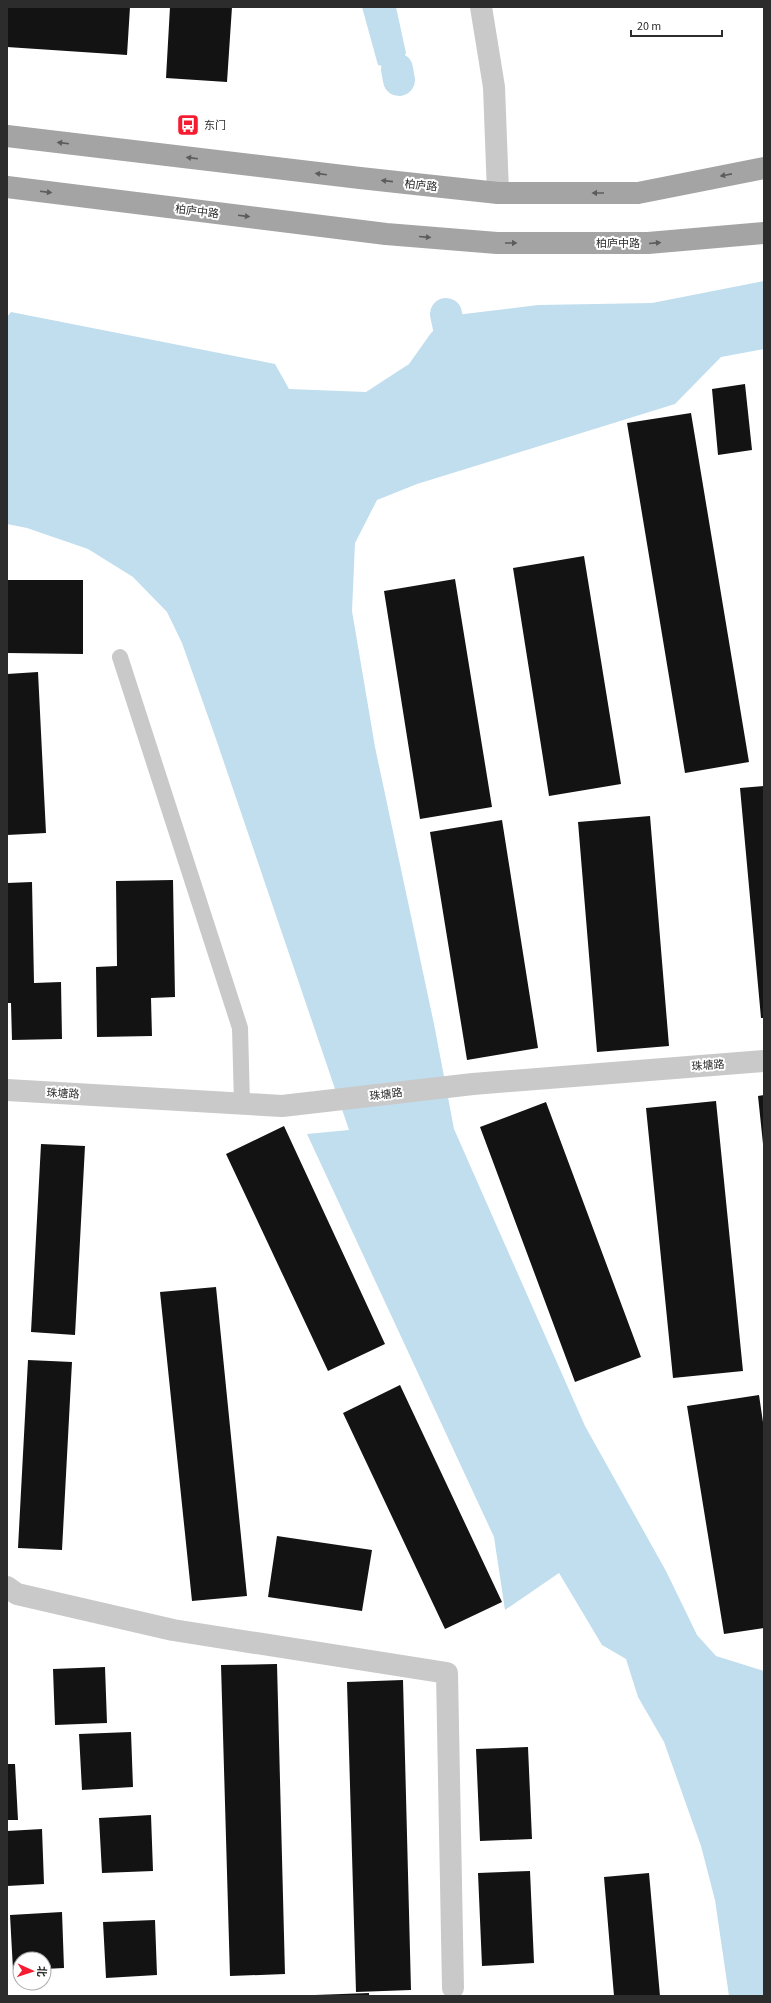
<svg xmlns="http://www.w3.org/2000/svg" width="771" height="2003" font-family="'Source Sans 3','Noto Sans SC',sans-serif">
<style>
.water{fill:#c1deee}
.lines{fill:none;stroke-linecap:round;stroke-linejoin:round}
.canal{stroke:#c1deee;stroke-width:32}
.building{fill:#131313}
.service{stroke:#c9c9c9;stroke-width:16}
.minor{stroke:#c9c9c9;stroke-width:22}
.tertiary{stroke:#c9c9c9;stroke-width:22}
.primary{stroke:#a4a4a4;stroke-width:22}
.oneway{fill:#5c5c5c}
.labels{text-anchor:middle;stroke-width:4;stroke-linejoin:round;paint-order:stroke}
.poi-label{font-size:11px;fill:#2c2c2c;stroke:#fff;text-anchor:start}
.street-label{font-size:11px;fill:#2c2c2c;stroke:#fff}
</style>
<rect width="100%" height="100%" fill="#fff"/>
<!-- water -->
<path class="water" d="M 362,7 L 396,7 L 406,53 L 397,69 L 378,65 Z
M 764,281 L 764,349 L 721,357 L 675,404 L 417,484 L 377,500 L 355,543 L 352,611 L 375,747 L 434,1024 L 454,1129 L 585,1426 L 666,1571 L 697,1635 L 716,1656 L 764,1671 L 764,1996 L 729,1996 L 715,1900 L 701,1846 L 664,1742 L 638,1697 L 626,1659 L 602,1645 L 559,1573 L 505,1610 L 494,1537 L 307,1134 L 349,1130 L 216,739 L 182,643 L 167,612 L 133,577 L 88,549 L 27,528 L 7,524 L 7,317 L 11,312 L 275,364 L 289,389 L 366,392 L 409,364 L 431,333 L 447,318 L 464,314 L 538,305 L 652,303 Z"/>
<g class="lines">
<!-- canal -->
<path class="canal" d="M 397,69 L 399,80
M 446,314 L 456,362"/>
</g>
<!-- building -->
<path class="building" d="M 7,7 L 130,7 L 127,55 L 7,47 Z
M 170,7 L 232,7 L 227,82 L 166,78 Z
M 745,384 L 752,450 L 718,455 L 712,389 Z
M 691,413 L 749,762 L 685,773 L 627,423 Z
M 584,556 L 621,784 L 549,796 L 513,568 Z
M 455,579 L 492,807 L 420,819 L 384,591 Z
M 7,580 L 83,580 L 83,654 L 7,653 Z
M 38,672 L 46,833 L 7,835 L 7,674 Z
M 764,786 L 764,1018 L 761,1018 L 740,788 Z
M 650,816 L 669,1046 L 597,1052 L 578,822 Z
M 502,820 L 538,1048 L 467,1060 L 430,832 Z
M 173,880 L 175,997 L 151,998 L 152,1036 L 97,1037 L 96,967 L 117,966 L 116,881 Z
M 32,882 L 34,983 L 61,982 L 62,1039 L 12,1040 L 11,1003 L 7,1003 L 7,883 Z
M 764,1095 L 764,1144 L 763,1144 L 758,1096 Z
M 716,1101 L 743,1371 L 673,1378 L 646,1108 Z
M 546,1102 L 641,1357 L 575,1382 L 480,1127 Z
M 284,1126 L 385,1344 L 328,1371 L 226,1154 Z
M 41,1144 L 85,1146 L 75,1335 L 31,1332 Z
M 216,1287 L 247,1596 L 192,1601 L 160,1292 Z
M 28,1360 L 72,1362 L 62,1550 L 18,1548 Z
M 400,1385 L 502,1602 L 445,1629 L 343,1413 Z
M 759,1395 L 764,1429 L 764,1628 L 724,1634 L 687,1406 Z
M 277,1536 L 372,1550 L 362,1611 L 268,1597 Z
M 277,1664 L 285,1974 L 230,1976 L 221,1665 Z
M 105,1667 L 107,1723 L 55,1725 L 53,1669 Z
M 403,1680 L 411,1990 L 356,1992 L 347,1682 Z
M 131,1732 L 133,1787 L 82,1790 L 79,1734 Z
M 528,1747 L 532,1839 L 480,1841 L 476,1749 Z
M 7,1764 L 15,1764 L 18,1820 L 7,1820 Z
M 151,1815 L 153,1871 L 102,1873 L 99,1818 Z
M 42,1829 L 44,1884 L 7,1886 L 7,1831 Z
M 530,1871 L 534,1963 L 482,1966 L 478,1873 Z
M 649,1873 L 660,1996 L 614,1996 L 604,1877 Z
M 62,1912 L 64,1968 L 44,1969 L 44,1959 L 20,1959 L 20,1970 L 13,1970 L 10,1915 Z
M 155,1920 L 157,1975 L 106,1978 L 103,1922 Z
M 369,1993 L 369,1996 L 315,1996 L 315,1995 Z"/>
<g class="lines">
<!-- service -->
<path class="service" d="M 120,657 L 240,1028 L 242,1104"/>
<!-- minor -->
<path class="minor" d="M 7,1090 L 282,1106 L 473,1084 L 764,1061
M 7,1587 L 17,1594 L 173,1630 L 447,1673 L 453,1988"/>
<!-- tertiary -->
<path class="tertiary" d="M 481,7 L 494,87 L 498,193"/>
<!-- primary -->
<path class="primary" d="M 7,136 L 360,178 L 498,193 L 638,193 L 764,168
M 7,187 L 386,234 L 497,243 L 648,243 L 764,233"/>
</g>
<!-- one-way arrows -->
<defs><path id="oneway-solid" d="M-6-.8H1V-3.2L6.5 0L1 3.2V.8H-6Z"/></defs>
<g class="oneway">
<use href="#oneway-solid" transform="translate(63 143) rotate(-173)"/>
<use href="#oneway-solid" transform="translate(192 158) rotate(-173)"/>
<use href="#oneway-solid" transform="translate(321 174) rotate(-173)"/>
<use href="#oneway-solid" transform="translate(726 175) rotate(169)"/>
<use href="#oneway-solid" transform="translate(387 181) rotate(-174)"/>
<use href="#oneway-solid" transform="translate(46 192) rotate(7)"/>
<use href="#oneway-solid" transform="translate(598 193) rotate(180)"/>
<use href="#oneway-solid" transform="translate(244 216) rotate(7)"/>
<use href="#oneway-solid" transform="translate(425 237) rotate(5)"/>
<use href="#oneway-solid" transform="translate(511 243)"/>
<use href="#oneway-solid" transform="translate(655 243) rotate(-5)"/>
</g>
<!-- icons -->
<defs>
<g id="bus-square" transform="scale(1.15)"><rect x="-9" y="-9" width="18" height="18" rx="4" fill="#f51c31" stroke="#fff"/><path d="M-5-6H5V4H4V6H2V4H-2V6H-4V4H-5ZM-3.5-4V0h7V-4ZM-3.5 1.2v1.5H-2V1.2ZM2 1.2v1.5H3.5V1.2Z" fill="#fff"/></g>
</defs>
<g fill-rule="evenodd">
<use href="#bus-square" x="188" y="125"/>
</g>
<g class="labels">
<!-- poi labels -->
<g class="poi-label">
<text x="204" y="129">东门</text>
</g>
<!-- street labels -->
<g class="street-label">
<text transform="translate(421 185) rotate(6)" y="4">柏庐路</text>
<text transform="translate(197 211) rotate(7)" y="4">柏庐中路</text>
<text x="618" y="247">柏庐中路</text>
<text transform="translate(708 1065) rotate(-4)" y="4">珠塘路</text>
<text transform="translate(63 1093) rotate(3)" y="4">珠塘路</text>
<text transform="translate(386 1094) rotate(-7)" y="4">珠塘路</text>
</g>
</g>
<!-- border -->
<rect width="771" height="2003" fill="none" stroke="#2c2c2c" stroke-width="16"/>
<!-- north arrow -->
<g transform="translate(32 1971) rotate(93)"><circle r="19" fill="#ffffff" stroke="#ababab"/>
<path d="M0-3L7 15L0 10L-7 15Z" fill="#f51c31"/>
<text y="-6" font-size="11" font-weight="bold" text-anchor="middle" fill="#2c2c2c">北</text>
</g>
<!-- scale -->
<path d="M631 30v6h91v-6" fill="none" stroke="#2c2c2c" stroke-width="2"/>
<text x="637" y="30" font-size="12" fill="#2c2c2c" stroke="#ffffff" stroke-width="3" paint-order="stroke">20 m</text>
</svg>
